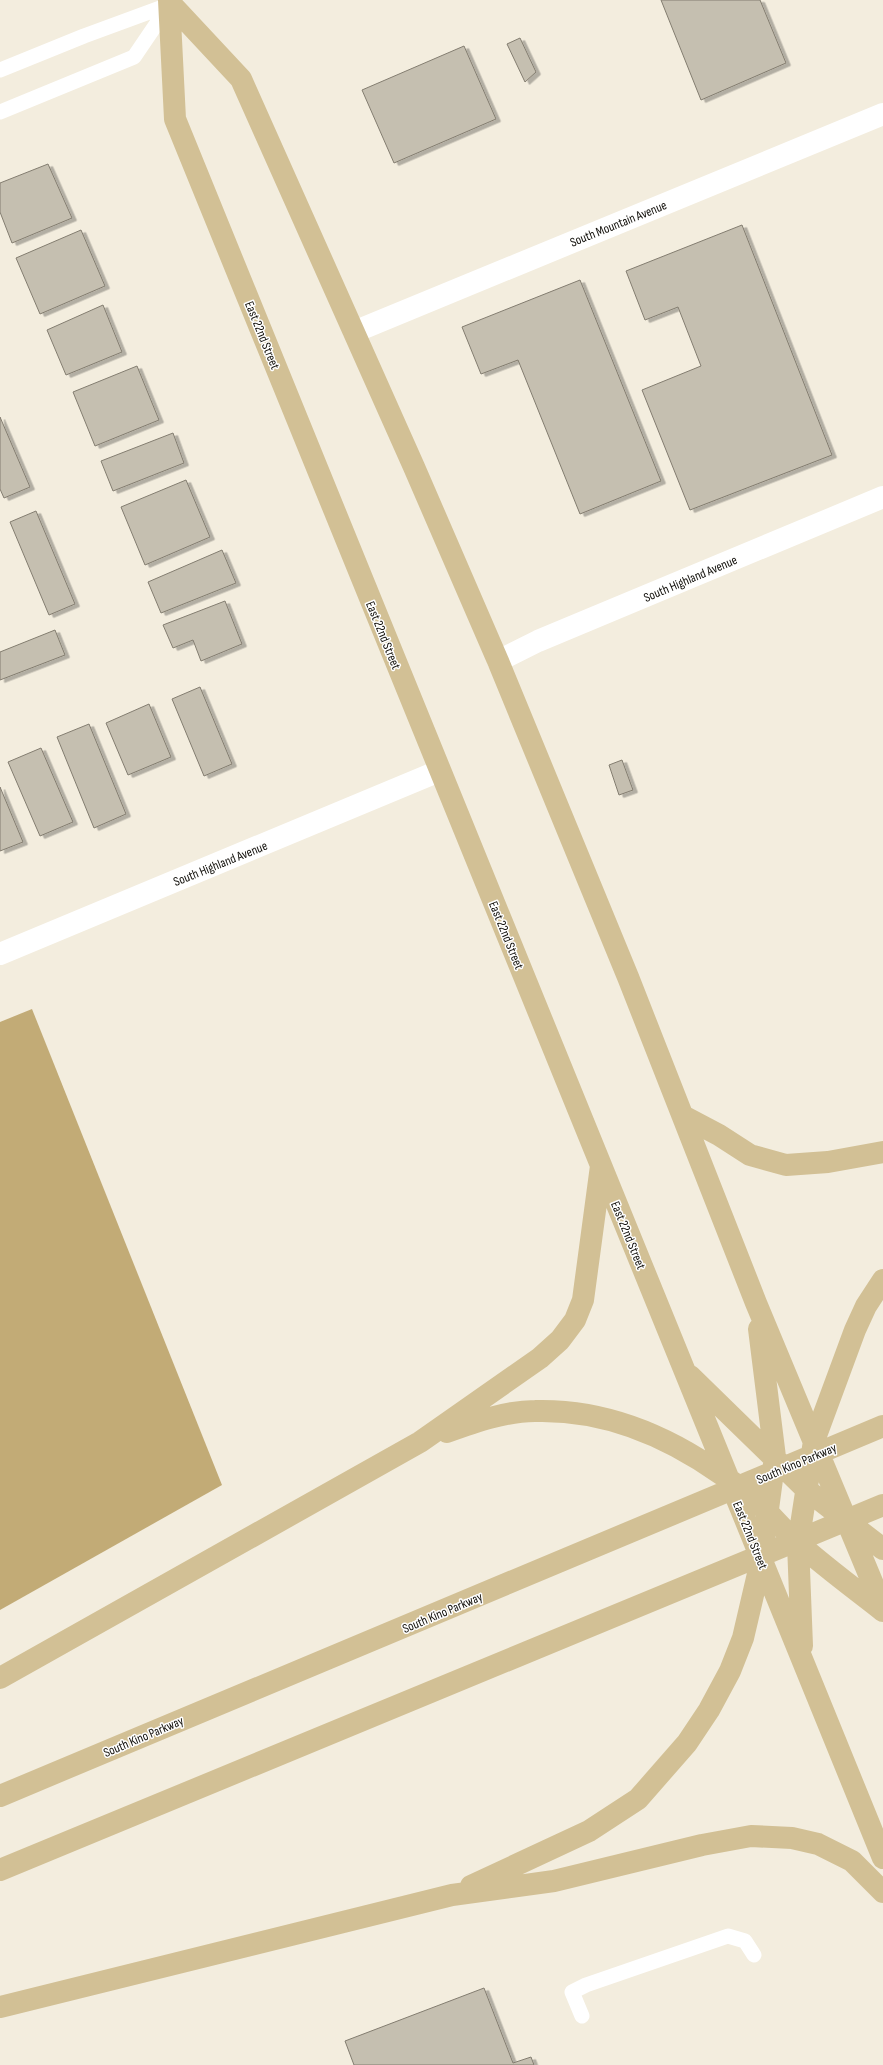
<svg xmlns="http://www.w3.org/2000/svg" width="883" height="2065" font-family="'Sofia Sans Condensed',sans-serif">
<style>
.water{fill:#c2ab76}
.building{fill:#c5bfb0;stroke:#837d70;filter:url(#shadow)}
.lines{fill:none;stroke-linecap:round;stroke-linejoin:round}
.service{stroke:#fff;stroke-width:15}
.minor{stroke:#fff;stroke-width:22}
.primary{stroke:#d2c095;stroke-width:22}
.labels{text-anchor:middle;stroke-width:3;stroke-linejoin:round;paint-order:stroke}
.street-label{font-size:13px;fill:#110f0a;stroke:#fff}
</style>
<defs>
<filter id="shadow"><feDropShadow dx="4.5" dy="2.5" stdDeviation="0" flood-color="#0004"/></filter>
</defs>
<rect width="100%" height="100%" fill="#f3edde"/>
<!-- water -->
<path class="water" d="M 32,1009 L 222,1485 L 0,1610 L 0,1022 Z"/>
<!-- building -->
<path class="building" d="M 661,0 L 760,0 L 786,63 L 701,100 Z
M 520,38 L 536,72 L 525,82 L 507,44 Z
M 464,46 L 496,119 L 394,163 L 362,90 Z
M 48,164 L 72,218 L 12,243 L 0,212 L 0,183 Z
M 742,225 L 832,455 L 690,510 L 642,390 L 701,366 L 678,307 L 645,320 L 626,271 Z
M 81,230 L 105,286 L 40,314 L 16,258 Z
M 580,280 L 661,481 L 580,514 L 518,360 L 481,374 L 462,327 Z
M 103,305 L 122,352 L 66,375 L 47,330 Z
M 137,366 L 159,420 L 95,446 L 73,392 Z
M 0,417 L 30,487 L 4,498 L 0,489 Z
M 173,433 L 184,463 L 113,491 L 101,461 Z
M 186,480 L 210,537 L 145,565 L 121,507 Z
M 36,511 L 75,604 L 49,615 L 10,522 Z
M 222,550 L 236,583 L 161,613 L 148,582 Z
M 225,601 L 242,644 L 201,661 L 193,640 L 173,648 L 163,625 Z
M 55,630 L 65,655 L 0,680 L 0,652 Z
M 200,687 L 232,764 L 204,776 L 172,699 Z
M 149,704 L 171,757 L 128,775 L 106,723 Z
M 89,724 L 126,814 L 94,828 L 57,737 Z
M 41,748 L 73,822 L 40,836 L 8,762 Z
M 622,760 L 633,790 L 619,795 L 609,765 Z
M 0,787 L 23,842 L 0,851 Z
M 484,1988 L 513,2063 L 531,2057 L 534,2065 L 354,2065 L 345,2041 Z"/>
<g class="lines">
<!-- service -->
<path class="service" d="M 0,70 L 84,36 L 171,4
M 0,112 L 134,57 L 170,4
M 582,2016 L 572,1992 L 586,1985 L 728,1936 L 745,1941 L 754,1955"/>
<!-- minor -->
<path class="minor" d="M 354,332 L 883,114
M 498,661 L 538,641 L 883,497
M 0,954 L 439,771"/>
<!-- primary -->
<path class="primary" d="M 169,0 L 175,119 L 883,1858
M 171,4 L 241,79 L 414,467 L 498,661 L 628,977 L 756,1303 L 883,1608
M 683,1116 L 719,1135 L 750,1155 L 786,1165 L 828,1162 L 883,1152
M 690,1376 L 807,1490 L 883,1549
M 447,1432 C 475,1422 506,1411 535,1411 C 604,1409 666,1435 721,1474 C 732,1482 744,1489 753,1498 C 769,1512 782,1529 798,1543 C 825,1567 855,1589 883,1611
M 802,1646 L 798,1544 L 814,1441 L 855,1330 L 866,1306 L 883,1280
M 0,1678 L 420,1442 L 540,1358 L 560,1340 L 575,1320 L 583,1300 L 601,1166
M 0,1796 L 883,1426
M 0,1870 L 883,1505
M 471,1886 L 589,1831 L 638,1799 L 687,1743 L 709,1710 L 730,1671 L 743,1638 L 761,1561 L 775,1457 L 759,1329
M 0,2007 L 452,1895 L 554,1881 L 702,1845 L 751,1836 L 792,1838 L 818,1844 L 852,1861 L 883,1892"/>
</g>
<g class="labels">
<!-- street labels -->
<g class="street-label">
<text transform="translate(618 223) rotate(-22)" y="5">South Mountain Avenue</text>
<text transform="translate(263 335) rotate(68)" y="5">East 22nd Street</text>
<text transform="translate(690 578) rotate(-23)" y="5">South Highland Avenue</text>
<text transform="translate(384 635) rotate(68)" y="5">East 22nd Street</text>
<text transform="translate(220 863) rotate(-22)" y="5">South Highland Avenue</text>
<text transform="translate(507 935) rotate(68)" y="5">East 22nd Street</text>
<text transform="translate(629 1235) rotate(68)" y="5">East 22nd Street</text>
<text transform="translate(796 1463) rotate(-23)" y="5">South Kino Parkway</text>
<text transform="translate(751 1535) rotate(68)" y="5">East 22nd Street</text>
<text transform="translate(442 1612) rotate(-23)" y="5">South Kino Parkway</text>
<text transform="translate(143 1736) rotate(-23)" y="5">South Kino Parkway</text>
</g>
</g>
</svg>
